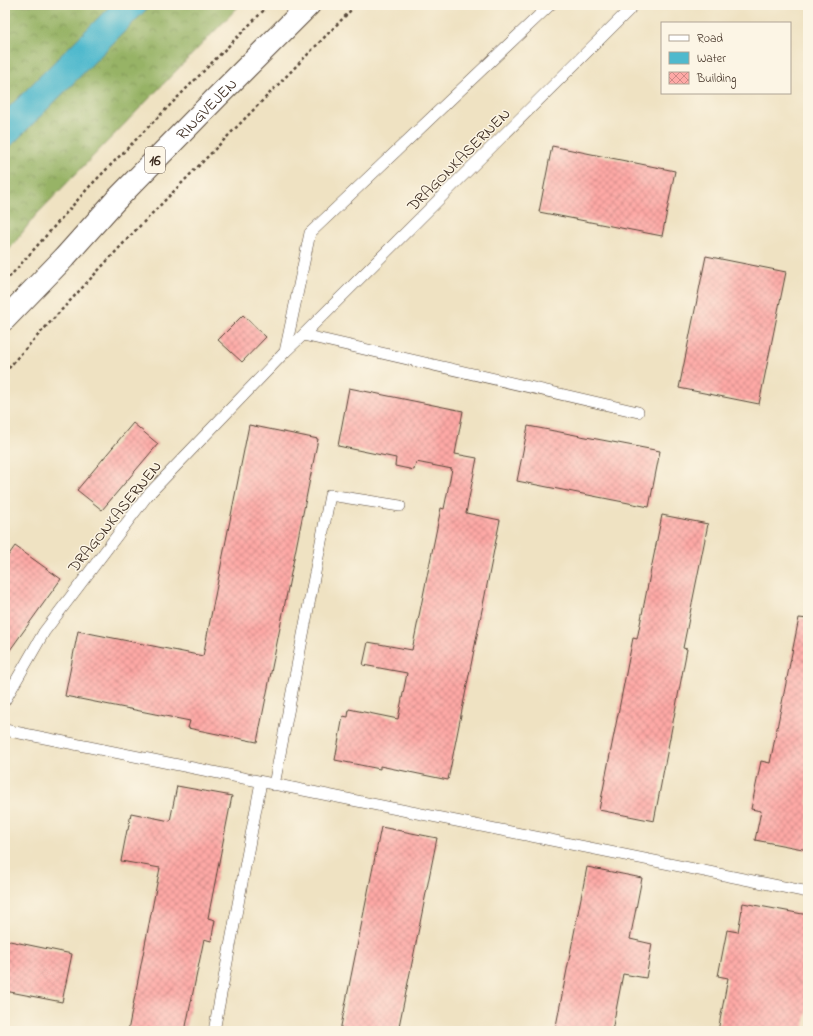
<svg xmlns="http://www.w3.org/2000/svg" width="813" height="1036" font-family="'Indie Flower',sans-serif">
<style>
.forest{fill:url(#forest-crowns);stroke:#696e42}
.water{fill:#50b9cd;stroke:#467276}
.building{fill:url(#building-cross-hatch)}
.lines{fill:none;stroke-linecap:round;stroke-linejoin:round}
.lane-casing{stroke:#564637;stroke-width:12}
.primary-casing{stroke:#564637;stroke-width:24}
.path{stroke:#564637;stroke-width:2.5;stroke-dasharray:3 3;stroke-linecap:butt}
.lane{stroke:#fff;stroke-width:11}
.primary{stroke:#fff;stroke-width:22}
.labels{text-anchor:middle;stroke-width:3;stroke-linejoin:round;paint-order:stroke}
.shield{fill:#fcf5e5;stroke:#75675a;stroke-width:1}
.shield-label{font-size:15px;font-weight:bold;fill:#3b2a1e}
.street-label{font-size:16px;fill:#3b2a1e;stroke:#fcf5e5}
</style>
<defs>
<pattern id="forest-crowns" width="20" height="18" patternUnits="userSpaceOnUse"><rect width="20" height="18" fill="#97b366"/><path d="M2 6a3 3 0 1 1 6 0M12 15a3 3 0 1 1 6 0" fill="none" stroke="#7c9253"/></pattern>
<pattern id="building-cross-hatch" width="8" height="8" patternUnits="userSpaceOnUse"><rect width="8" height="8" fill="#fea9a6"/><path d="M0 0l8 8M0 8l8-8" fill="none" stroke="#cf8a87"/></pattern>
</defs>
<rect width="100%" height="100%" fill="#fcf5e5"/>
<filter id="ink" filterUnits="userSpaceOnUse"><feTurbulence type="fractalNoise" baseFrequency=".025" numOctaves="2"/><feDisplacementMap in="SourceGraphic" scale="8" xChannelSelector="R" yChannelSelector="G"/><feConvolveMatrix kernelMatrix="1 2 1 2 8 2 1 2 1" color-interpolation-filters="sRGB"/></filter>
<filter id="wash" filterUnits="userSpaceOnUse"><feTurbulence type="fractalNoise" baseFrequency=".012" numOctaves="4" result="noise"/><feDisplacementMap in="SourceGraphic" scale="16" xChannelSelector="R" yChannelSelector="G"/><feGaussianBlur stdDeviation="0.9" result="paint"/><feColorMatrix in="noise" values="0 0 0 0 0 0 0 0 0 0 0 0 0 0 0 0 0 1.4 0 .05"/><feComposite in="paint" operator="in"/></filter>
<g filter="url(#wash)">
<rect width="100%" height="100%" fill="#efe2c2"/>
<!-- forest -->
<path class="forest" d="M 5,5 L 240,5 L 35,216 L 5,255 Z"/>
<!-- water -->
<path class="water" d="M 111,5 L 151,5 L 5,152 L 5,111 Z"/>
<g id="blocks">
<!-- building -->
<path class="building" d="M 552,146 L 675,171 L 662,236 L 539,212 Z
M 706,256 L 786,272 L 759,404 L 679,388 Z
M 243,315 L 266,337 L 242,362 L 218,340 Z
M 349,388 L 463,411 L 455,454 L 477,458 L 466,513 L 500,520 L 448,780 L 380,766 L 380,769 L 335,760 L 343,716 L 348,717 L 349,709 L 398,719 L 407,673 L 363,665 L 368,642 L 412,650 L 441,508 L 444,509 L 452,469 L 416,462 L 414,470 L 395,466 L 396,458 L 338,446 Z
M 133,423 L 158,444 L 102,510 L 77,490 Z
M 249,425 L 318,439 L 257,742 L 188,728 L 190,721 L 65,696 L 78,631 L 203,656 Z
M 528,426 L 660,451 L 649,507 L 517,481 Z
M 662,515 L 708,524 L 683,648 L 687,649 L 654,821 L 599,810 L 633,638 L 637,639 Z
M 15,546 L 61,579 L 5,657 L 5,560 Z
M 799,618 L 808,619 L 808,850 L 755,840 L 761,811 L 751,809 L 761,761 L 770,763 Z
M 177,786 L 232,796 L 208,918 L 215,920 L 211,941 L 204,939 L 185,1031 L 128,1031 L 160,868 L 121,861 L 127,830 L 128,830 L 131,813 L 170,821 Z
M 381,827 L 437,838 L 413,958 L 398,1031 L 340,1031 Z
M 587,867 L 642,878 L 630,939 L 652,944 L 646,978 L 623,974 L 612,1031 L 555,1031 Z
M 743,903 L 808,915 L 808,1004 L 803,1031 L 718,1031 L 728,978 L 718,976 L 727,930 L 738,932 Z
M 5,940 L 72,954 L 62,1002 L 5,991 Z"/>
</g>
</g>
<g filter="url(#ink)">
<use href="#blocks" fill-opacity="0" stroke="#564637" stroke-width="1"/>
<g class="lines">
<!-- lane casing -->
<g class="lane-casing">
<path id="lane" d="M 303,335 L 638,412
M 285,352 L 310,233 L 550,5
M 5,700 L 44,632 L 147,496 L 285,352 L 303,335 L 634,5
M 5,730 L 808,892
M 274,785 L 330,495 L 400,506
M 214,1031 L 261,782"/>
</g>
<!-- primary casing -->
<g class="primary-casing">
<g id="primary">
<path id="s1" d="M 5,319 L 64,258 L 115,201 L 217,97 L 309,5"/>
</g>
</g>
<!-- path -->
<path class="path" d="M 5,282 L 90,186 L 269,5
M 5,373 L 17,358 L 133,233 L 356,5"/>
<!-- lane -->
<use href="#lane" class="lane"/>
<!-- primary -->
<use href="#primary" class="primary"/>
</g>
</g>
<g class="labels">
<!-- shield labels -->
<rect class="shield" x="145" y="147" width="20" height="26" rx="3"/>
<g class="shield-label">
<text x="155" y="165">16</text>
</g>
<!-- street labels -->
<g class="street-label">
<text dy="6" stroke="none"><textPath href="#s1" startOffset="291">RINGVEJEN</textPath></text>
<text transform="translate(458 159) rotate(-45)" y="6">DRAGONKASERNEN</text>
<text transform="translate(114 516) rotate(-51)" y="6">DRAGONKASERNEN</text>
</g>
</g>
<!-- margin -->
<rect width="813" height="1036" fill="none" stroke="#fcf5e5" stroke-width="20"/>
<!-- legend -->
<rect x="661" y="22" width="130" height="72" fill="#fcf5e5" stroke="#afa495"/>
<rect x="669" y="35" width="20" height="6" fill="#ffffff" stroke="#afa495"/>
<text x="697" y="42" font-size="12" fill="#3b2a1e">Road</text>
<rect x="669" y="52" width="20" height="12" fill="#50b9cd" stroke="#afa495"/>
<text x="697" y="62" font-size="12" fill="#3b2a1e">Water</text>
<rect x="669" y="72" width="20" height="12" fill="url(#building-cross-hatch)" stroke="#afa495"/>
<text x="697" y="82" font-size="12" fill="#3b2a1e">Building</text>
</svg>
